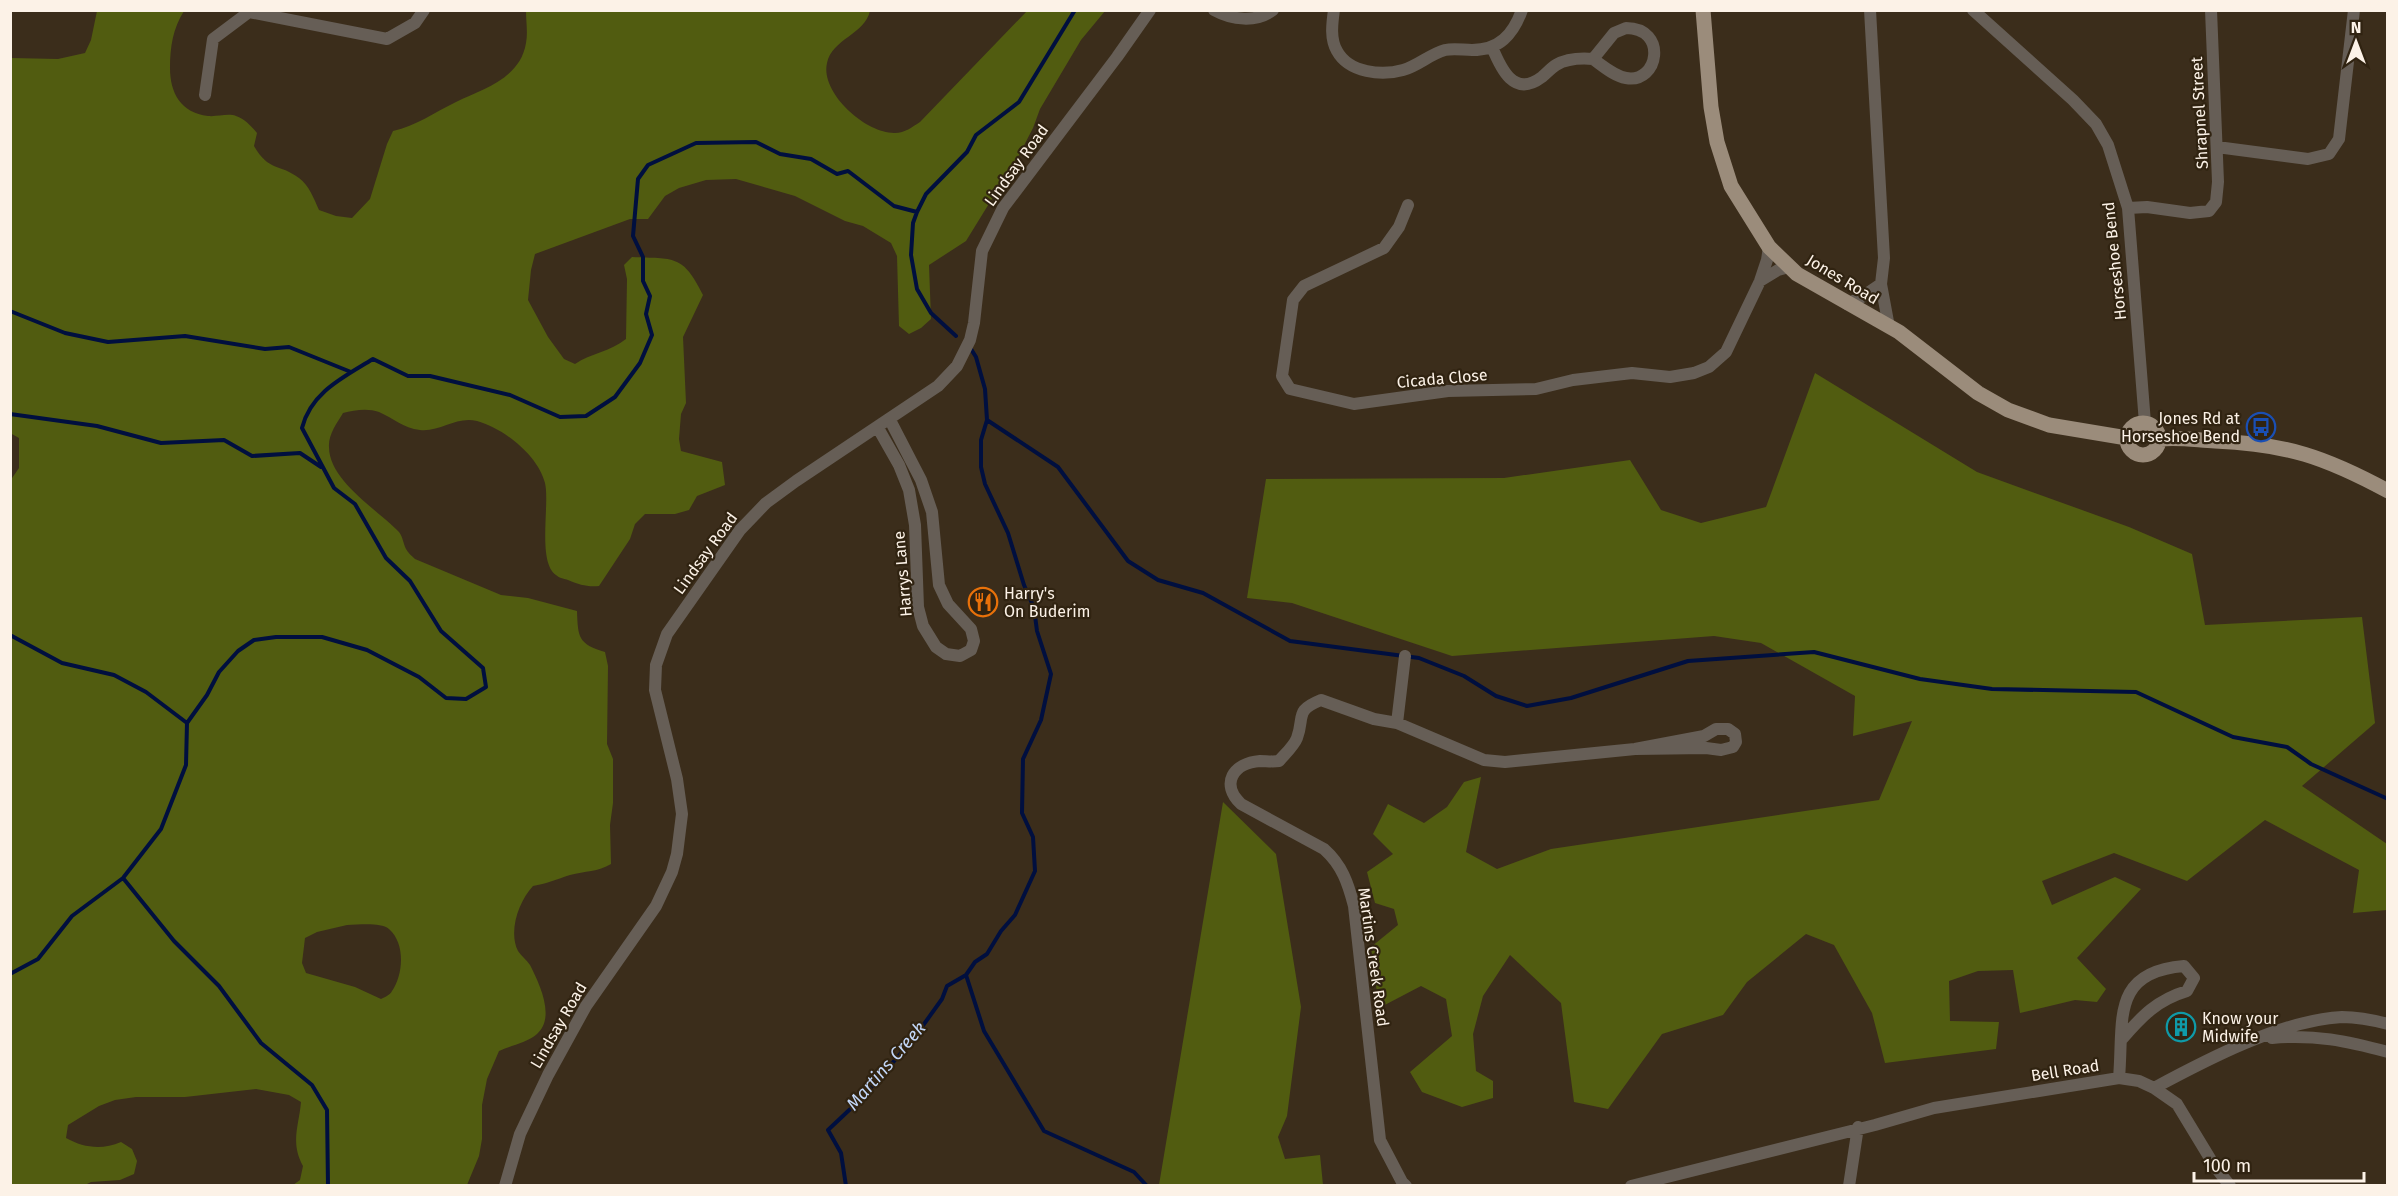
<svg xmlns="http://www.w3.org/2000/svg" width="2398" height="1196" font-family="'Fira Sans',sans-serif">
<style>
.forest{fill:#515c10;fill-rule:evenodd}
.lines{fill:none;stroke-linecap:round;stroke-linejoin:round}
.stream{stroke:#000f3f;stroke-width:4}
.minor{stroke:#665e56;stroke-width:12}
.major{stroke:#9b8c7b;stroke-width:15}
.labels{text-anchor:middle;stroke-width:4.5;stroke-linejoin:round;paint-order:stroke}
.street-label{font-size:16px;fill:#fcf2e7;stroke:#302311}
.poi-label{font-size:16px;fill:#fcf2e7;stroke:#302311;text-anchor:start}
.water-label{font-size:18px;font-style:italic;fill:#c3d7f8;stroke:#302311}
</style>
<rect width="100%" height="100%" fill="#3b2d1b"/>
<!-- forest -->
<path class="forest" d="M 97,11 L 184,11 C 173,28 170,47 170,68 C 170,93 181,113 208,116 C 217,117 228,113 236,116 C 245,119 251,126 257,133 L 254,146 C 269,172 279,163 299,178 C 309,185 314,199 319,210 L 336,216 L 352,218 L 370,199 L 387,144 L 393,131 C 416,126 435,112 456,102 C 483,89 520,79 526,43 C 528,33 526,21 526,11 L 870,11 C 865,34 832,39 827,63 C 820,93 866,134 895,133 C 905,133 912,127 920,122 L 1027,11 L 1105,11 L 1081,40 L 1040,109 L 1033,128 L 1019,155 L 966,241 L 929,265 L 931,319 L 921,328 L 909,334 L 899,326 L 897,256 L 891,243 L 863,226 L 845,221 L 795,196 L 736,179 L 706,180 L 679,188 L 665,196 L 648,219 L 630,219 L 535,254 L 531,270 L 528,300 L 548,337 L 564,359 L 575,364 C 591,353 610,352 626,339 L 627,279 L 624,265 L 632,257 C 674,259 683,254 703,295 L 683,337 L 686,403 L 681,414 L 679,439 L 681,451 L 722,462 L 725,485 L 697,496 L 689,510 L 675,514 L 645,514 L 635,524 L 630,539 L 599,586 C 587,587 580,585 568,580 C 565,579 559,578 556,575 C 537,562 550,504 545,483 C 538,455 503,428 477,421 C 456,416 441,432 420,430 C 403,428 393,418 379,412 C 368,408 354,410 343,413 C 337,423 328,435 329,447 C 329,481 378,510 399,532 C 403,537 403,543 406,549 C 408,553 412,556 415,559 L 501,595 L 528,598 L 577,611 C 578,637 578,644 605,652 L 608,666 L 607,744 L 613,759 L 613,803 L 610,825 L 611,864 C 598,872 585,871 570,875 C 557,879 546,884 533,886 C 519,901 508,931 518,951 C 521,956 527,960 530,965 C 539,983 556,1017 537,1034 C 528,1042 510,1046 499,1051 L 487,1079 L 482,1105 L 482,1139 L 479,1156 L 467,1185 L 293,1185 L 300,1180 L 303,1166 C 290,1142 299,1126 301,1102 L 289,1095 L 256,1089 L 185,1097 L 136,1097 L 115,1100 L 99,1106 L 68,1125 L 66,1138 C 84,1148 102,1150 121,1142 L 132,1149 L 137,1161 L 134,1174 L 120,1180 L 91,1182 L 85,1185 L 11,1185 L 10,481 L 19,468 L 19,438 L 10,433 L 11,58 L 58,59 L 85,53 L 91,40 ZM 347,925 C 359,925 380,922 389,929 C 406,944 403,975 392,991 C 390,995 385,997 381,999 L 355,987 L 306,973 L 302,963 L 305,938 L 317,932 Z
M 1815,373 L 1977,472 L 2129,527 L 2192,554 L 2205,625 L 2362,617 L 2375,723 L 2302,786 L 2387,844 L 2387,910 L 2353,913 L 2359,870 L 2265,820 L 2187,881 L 2114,853 L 2042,881 L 2052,905 L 2115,877 L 2141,889 L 2077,958 L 2106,989 L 2097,1002 L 2075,1000 L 2020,1013 L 2013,970 L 1978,971 L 1949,981 L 1950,1021 L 1999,1022 L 1996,1049 L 1885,1063 L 1872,1013 L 1834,945 L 1806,934 L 1747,982 L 1723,1015 L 1662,1034 L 1608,1109 L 1574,1102 L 1561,1003 L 1510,955 L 1483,996 L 1473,1034 L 1476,1071 L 1493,1081 L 1493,1098 L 1462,1107 L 1422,1092 L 1410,1072 L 1452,1036 L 1446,999 L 1421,986 L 1379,1008 L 1371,947 L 1398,925 L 1394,909 L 1375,903 L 1367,872 L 1393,854 L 1373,834 L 1388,804 L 1424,823 L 1447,807 L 1464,782 L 1481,777 L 1466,852 L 1497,869 L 1551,849 L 1879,800 L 1912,721 L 1853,736 L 1855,696 L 1761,643 L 1714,636 L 1452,656 L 1292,603 L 1247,598 L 1266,479 L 1504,478 L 1630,460 L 1661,510 L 1701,523 L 1766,507 Z
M 1223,802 L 1276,854 L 1301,1007 L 1287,1116 L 1278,1137 L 1285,1159 L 1320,1155 L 1323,1185 L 1159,1185 Z"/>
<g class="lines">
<!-- stream -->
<path class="stream" d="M 10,311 L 65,333 L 108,342 L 185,336 L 265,349 L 289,347 L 351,372
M 956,336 L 931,313 L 917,289 L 911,255 L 913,223 L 917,212 L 926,194 L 967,152 L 976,135 L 1019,102 L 1075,10
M 10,414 L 97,426 L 161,443 L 224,440 L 252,456 L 300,453 L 321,467
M 987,420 L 1058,467 L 1128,561 L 1158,580 L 1203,593 L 1290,641 L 1419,658 L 1464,676 L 1496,696 L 1527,706 L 1571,698 L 1688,661 L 1814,652 L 1920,679 L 1992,689 L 2136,692 L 2233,737 L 2287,747 L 2311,764 L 2388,799
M 10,635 L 62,663 L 114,675 L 146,692 L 187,723
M 123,878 L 174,941 L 219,986 L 261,1043 L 312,1085 L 327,1110 L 328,1186
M 10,974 L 38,959 L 72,916 L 123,878 L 161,829 L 186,765 L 187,723 L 207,695 L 219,672 L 238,651 L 254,640 L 276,637 L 322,637 L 367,650 L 419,677 L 446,698 L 466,699 L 486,687 L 483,668 L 441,631 L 410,581 L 386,558 L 355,504 L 334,488 L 302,428 C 311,392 344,377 373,359 L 408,376 L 430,376 L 510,395 L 560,417 L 586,416 L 615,397 L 640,363 L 652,335 L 646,314 L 650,296 L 643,281 L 643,257 L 633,236 L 638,179 L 648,165 L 696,143 L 756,142 L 780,154 L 811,159 L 837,174 L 848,171 L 894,206 L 917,212
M 966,975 L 984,1031 L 1044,1131 L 1134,1172 L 1147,1186
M 846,1186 L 841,1153 L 828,1130 L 863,1097 L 914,1038 L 942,999 L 947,986 L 966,975 L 975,962 L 987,954 L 1001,931 L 1015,915 L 1035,871 L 1033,837 L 1022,813 L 1023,759 L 1041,720 L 1051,674 L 1037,631 L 1034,608 L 1024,585 L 1008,533 L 985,484 L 981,467 L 981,440 L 987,420 L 985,389 L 976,357 L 971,349"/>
<!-- minor -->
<path class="minor" d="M 1214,10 C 1232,20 1256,23 1273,10
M 1334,10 C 1332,24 1330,39 1337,51 C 1349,73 1382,76 1403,70 C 1418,66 1430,54 1445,50 C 1454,48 1463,50 1472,50 C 1499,50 1513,35 1522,10
M 1870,10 L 1884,258 L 1881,284 L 1889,327
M 1973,10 L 2073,100 L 2096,124 L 2108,145 L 2128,208 L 2145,423
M 1626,28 C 1668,28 1659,84 1626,78 C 1614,76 1603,66 1593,59 L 1614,33 Z
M 1492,47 C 1501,69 1514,98 1542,77 C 1547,73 1551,68 1556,65 C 1568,58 1581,58 1593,59
M 205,95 L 213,39 L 249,12 L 387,39 L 415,23 L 424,10
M 2217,147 L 2308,159 L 2329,154 L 2339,139 L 2354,10
M 1408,205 L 1399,227 L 1384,248 L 1304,286 L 1293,300 L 1282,376 L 1290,389 L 1354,404 L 1448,391 L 1536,389 L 1573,380 L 1632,373 L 1670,377 L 1694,373 L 1709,367 L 1726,352 L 1760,281 L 1767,260 L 1769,247
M 2128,208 L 2147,207 L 2190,213 L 2209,211 L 2216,202 L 2218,182 L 2211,10
M 1760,281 L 1778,270 L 1789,267
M 1847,304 L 1862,297 L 1881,284
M 878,428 L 899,465 L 909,490 L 915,525 L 918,607 L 923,626 L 936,647 L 946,654 L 960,656 L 971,650 L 974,641 L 971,629 L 948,604 L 939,585 L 932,512 L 921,480 L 890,420
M 1397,723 L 1405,656
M 2272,1038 C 2314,1034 2347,1041 2388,1052
M 2119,1078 C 2124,1021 2110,972 2184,966 L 2194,978 L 2187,991 C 2157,1000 2142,1016 2122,1039
M 2154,1088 C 2206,1060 2282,1020 2342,1017 C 2358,1017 2373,1020 2388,1024
M 505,1186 L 520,1134 L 548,1075 L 586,1006 L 656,906 L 672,872 L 677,854 L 682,814 L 677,779 L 655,690 L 656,665 L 667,634 L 740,530 L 766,503 L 796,481 L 938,386 L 957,366 L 970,340 L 974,323 L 982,251 L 1003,208 L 1117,57 L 1150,10
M 1406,1186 L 1402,1182 L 1380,1140 L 1354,906 C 1348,883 1342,865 1324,849 L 1241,804 C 1220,784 1233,763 1260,761 C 1266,761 1273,762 1279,761 C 1285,754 1294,746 1297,738 C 1305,716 1294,711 1321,700 L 1374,719 L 1397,723 L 1484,760 L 1505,762 L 1635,749 L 1704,736 L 1716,729 L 1728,729 L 1735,734 L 1736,742 L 1733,747 L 1721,750 L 1706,748 L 1635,749
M 1631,1186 L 1875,1125 L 1934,1108 L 2119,1078 L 2139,1081 L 2154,1088 L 2177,1104 L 2214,1165 L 2230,1186
M 1849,1186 L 1858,1127"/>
<!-- major -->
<path class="major" d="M 1703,10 L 1711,107 L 1717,142 L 1731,186 L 1769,247 L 1797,274 L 1899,332 L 1978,393 L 2008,410 L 2049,425 L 2127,438
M2127 439a16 16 0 1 1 32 0a16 16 0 1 1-32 0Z
M 2160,439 C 2179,437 2196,440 2215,441 C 2287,444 2325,457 2388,491"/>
</g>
<!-- icons -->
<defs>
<g id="bus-ring" transform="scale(1.5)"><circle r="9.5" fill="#302311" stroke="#1a4fb4" stroke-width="1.5"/><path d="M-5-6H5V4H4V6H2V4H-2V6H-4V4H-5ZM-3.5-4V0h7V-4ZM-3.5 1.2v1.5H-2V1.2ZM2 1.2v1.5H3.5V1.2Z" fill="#1a4fb4"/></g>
<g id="restaurant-ring" transform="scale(1.5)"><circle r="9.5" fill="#302311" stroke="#e8710a" stroke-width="1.5"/><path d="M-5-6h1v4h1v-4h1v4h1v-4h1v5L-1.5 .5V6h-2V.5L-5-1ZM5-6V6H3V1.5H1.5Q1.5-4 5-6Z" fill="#e8710a"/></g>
<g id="building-ring" transform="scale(1.5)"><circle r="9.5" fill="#302311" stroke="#0f9aa8" stroke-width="1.5"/><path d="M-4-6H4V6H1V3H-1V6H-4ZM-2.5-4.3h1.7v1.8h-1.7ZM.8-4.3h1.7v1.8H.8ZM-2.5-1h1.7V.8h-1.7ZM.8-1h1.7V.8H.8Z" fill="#0f9aa8"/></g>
</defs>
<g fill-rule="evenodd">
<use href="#bus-ring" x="2261" y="427"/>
<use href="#restaurant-ring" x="983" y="602"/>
<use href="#building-ring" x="2181" y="1027"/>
</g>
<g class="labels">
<!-- street labels -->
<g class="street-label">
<text transform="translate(2199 113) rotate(-93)" y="6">Shrapnel Street</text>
<text transform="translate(1016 165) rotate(-54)" y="6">Lindsay Road</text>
<text transform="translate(2114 261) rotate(-96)" y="6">Horseshoe Bend</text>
<text transform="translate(1843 279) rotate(31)" y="6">Jones Road</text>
<text transform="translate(1442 378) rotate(-5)" y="6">Cicada Close</text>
<text transform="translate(705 553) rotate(-54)" y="6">Lindsay Road</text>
<text transform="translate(902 574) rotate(-95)" y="6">Harrys Lane</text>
<text transform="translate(1374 957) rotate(82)" y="6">Martins Creek Road</text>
<text transform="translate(558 1025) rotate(-60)" y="6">Lindsay Road</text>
<text transform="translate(2065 1070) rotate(-9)" y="6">Bell Road</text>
</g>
<!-- poi labels -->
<g class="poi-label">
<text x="2240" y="424" text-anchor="end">Jones Rd at<tspan x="2240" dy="18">Horseshoe Bend</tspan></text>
<text x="1004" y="599">Harry's<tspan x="1004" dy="18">On Buderim</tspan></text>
<text x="2202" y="1024">Know your<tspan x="2202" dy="18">Midwife</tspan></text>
</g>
<!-- water labels -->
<g class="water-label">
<text transform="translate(886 1066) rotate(-49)" y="6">Martins Creek</text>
</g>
</g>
<!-- border -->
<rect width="2398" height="1196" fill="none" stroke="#fcf2e7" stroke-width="24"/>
<!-- north arrow -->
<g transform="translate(2356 42)" stroke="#302311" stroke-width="4.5" paint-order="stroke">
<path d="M0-4.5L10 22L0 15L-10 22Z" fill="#fcf2e7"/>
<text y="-9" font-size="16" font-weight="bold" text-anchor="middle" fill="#fcf2e7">N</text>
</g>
<!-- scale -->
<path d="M2194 1172v9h170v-9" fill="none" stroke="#fcf2e7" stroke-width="3"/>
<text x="2203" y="1172" font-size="18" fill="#fcf2e7" stroke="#302311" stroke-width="4.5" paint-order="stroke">100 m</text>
</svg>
